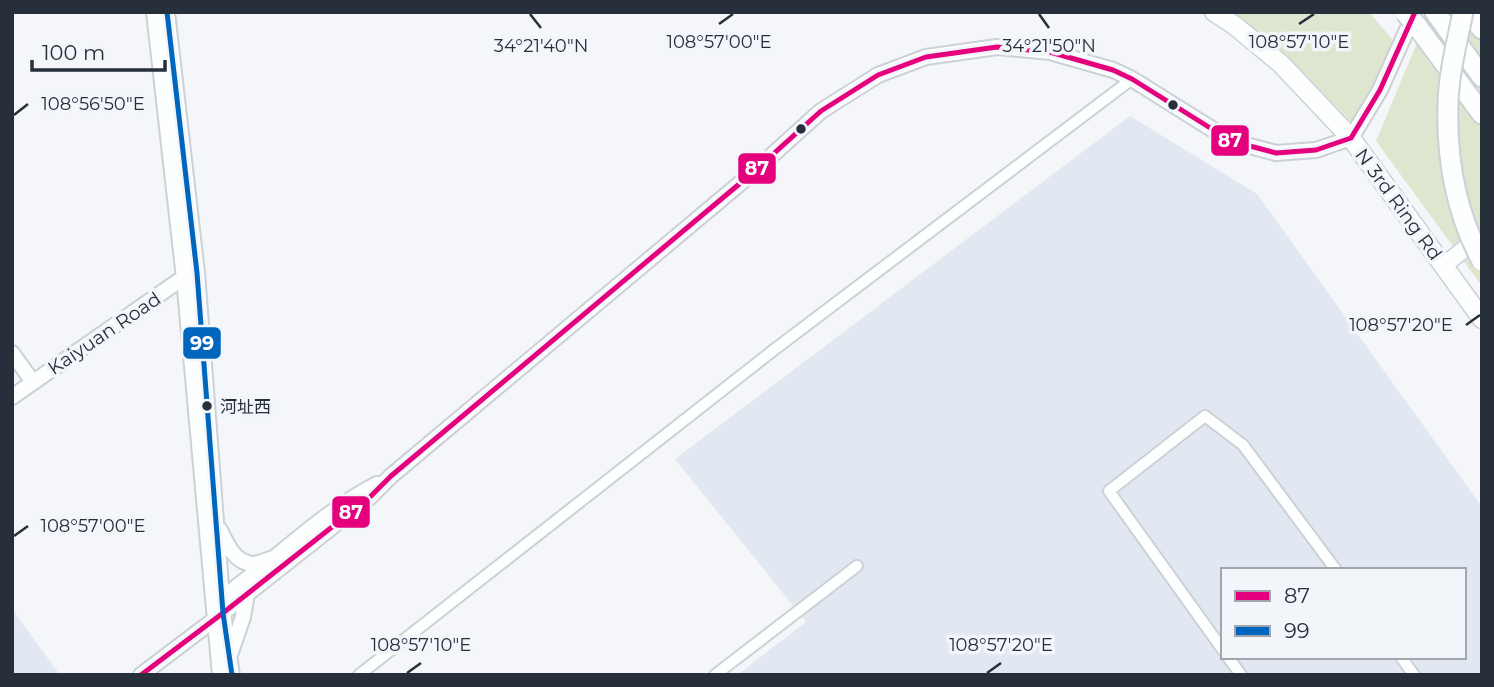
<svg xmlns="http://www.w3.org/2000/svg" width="1494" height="687" font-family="Montserrat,'Noto Sans SC',sans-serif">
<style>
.built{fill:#e2e8f1;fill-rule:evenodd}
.green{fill:#dee6cf}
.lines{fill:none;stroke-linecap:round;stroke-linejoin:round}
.minor-casing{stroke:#ccd1d7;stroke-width:14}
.tertiary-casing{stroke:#ccd1d7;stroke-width:18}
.secondary-casing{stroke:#ccd1d7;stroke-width:19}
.trunk-casing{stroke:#ccd1d7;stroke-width:21}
.motorway-casing{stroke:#ccd1d7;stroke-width:23}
.minor{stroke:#fdfefe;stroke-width:10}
.tertiary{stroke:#fdfefe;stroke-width:14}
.secondary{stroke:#fdfefe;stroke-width:16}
.trunk{stroke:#fdfefe;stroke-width:18}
.motorway{stroke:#fdfefe;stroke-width:19}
.motorway-bridge-casing{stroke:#ccd1d7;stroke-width:23;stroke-linecap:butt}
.motorway-bridge{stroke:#fdfefe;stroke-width:19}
.bus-1-casing{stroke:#f2f6fb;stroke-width:10}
.bus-2-casing{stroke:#f2f6fb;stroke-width:10}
.bus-1{stroke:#e5007d;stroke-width:5}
.bus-2{stroke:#0065bd;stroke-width:5}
.ticks{fill:none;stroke:#272f3a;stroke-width:2.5}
.bus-dot{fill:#272f3a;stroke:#f2f6fb;stroke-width:2.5}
.labels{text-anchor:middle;stroke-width:7;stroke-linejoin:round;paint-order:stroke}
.bus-label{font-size:17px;fill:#272f3a;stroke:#f2f6fb;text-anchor:start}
.street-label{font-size:19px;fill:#272f3a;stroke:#f2f6fb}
.ticks-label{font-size:18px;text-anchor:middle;fill:#272f3a;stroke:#f2f6fb;stroke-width:7;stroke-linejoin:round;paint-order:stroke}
.line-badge{stroke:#f2f6fb;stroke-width:2.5}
.badge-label{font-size:19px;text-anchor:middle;font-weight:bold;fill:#fff}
</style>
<rect width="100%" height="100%" fill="#f4f6f9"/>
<!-- built -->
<path class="built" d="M 1130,116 L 1257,194 L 1482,507 L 1482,675 L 737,675 L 806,622 L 675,459 ZM 1223,570 L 1464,570 L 1464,657 L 1223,657 Z
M 12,609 L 60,675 L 12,675 Z"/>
<!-- green -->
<path class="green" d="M 1232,12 L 1369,12 L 1396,44 L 1351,122 L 1298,67 Z
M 1430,12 L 1482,12 L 1482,286 L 1376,141 Z"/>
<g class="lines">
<!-- minor casing -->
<g class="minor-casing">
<path id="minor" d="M 1223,650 L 1109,491 L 1205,416 L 1243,445 L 1336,570
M 1228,657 L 1241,675
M 1401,657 L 1414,675
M 359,675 L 775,349 L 1132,79
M 715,675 L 857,566"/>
</g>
<!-- tertiary casing -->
<g class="tertiary-casing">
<path id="tertiary" d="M 154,12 L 184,278 L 220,675
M 167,12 L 197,273 L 223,613 L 232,675
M 12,353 L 33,382
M 12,397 L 190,273
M 220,530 C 227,544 234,562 252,564 C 257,564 265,561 270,559
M 220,606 C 228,590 250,577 264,566 C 300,537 336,505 377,484
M 231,652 L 243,617 L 247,594
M 141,675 L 223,613 L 370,497 L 391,476 L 750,175 L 821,111 L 878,75 L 926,57 L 997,47 L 1050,52 L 1113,70 L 1132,79 L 1231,141 L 1276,153 L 1316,150 L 1351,138 L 1380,90 L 1414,14"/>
</g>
<!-- secondary casing -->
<g class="secondary-casing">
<path id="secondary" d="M 1443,266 L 1482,235"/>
</g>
<!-- trunk casing -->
<g class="trunk-casing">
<path id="trunk" d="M 1214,12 L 1234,25 L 1281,64 L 1351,138 L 1482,319"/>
</g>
<!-- motorway casing -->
<g class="motorway-casing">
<path id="motorway" d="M 1435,12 L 1482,77
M 1468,12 L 1482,29
M 1417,26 L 1482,114"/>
</g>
<!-- minor -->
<use href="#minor" class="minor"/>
<!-- tertiary -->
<use href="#tertiary" class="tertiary"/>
<!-- secondary -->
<use href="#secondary" class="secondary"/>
<!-- trunk -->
<use href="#trunk" class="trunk"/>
<!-- motorway -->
<use href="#motorway" class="motorway"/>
<!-- motorway-bridge casing -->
<g class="motorway-bridge-casing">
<path id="motorway-bridge" d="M 1405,12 L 1417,26
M 1463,12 C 1457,42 1449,72 1448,103 C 1446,157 1456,213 1482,261"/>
</g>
<!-- motorway-bridge -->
<use href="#motorway-bridge" class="motorway-bridge"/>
<!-- bus-1 casing -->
<g class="bus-1-casing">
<path id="bus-1" d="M 141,675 L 223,613 L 370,497 L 391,476 L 750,175 L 821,111 L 878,75 L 926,57 L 997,47 L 1050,52 L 1113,70 L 1132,79 L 1231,141 L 1276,153 L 1316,150 L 1351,138 L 1380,90 L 1415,12"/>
</g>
<!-- bus-2 casing -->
<g class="bus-2-casing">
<path id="bus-2" d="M 167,12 L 197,273 L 223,613 L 232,675"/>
</g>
<!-- bus-1 -->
<use href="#bus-1" class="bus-1"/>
<!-- bus-2 -->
<use href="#bus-2" class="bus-2"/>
</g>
<!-- ticks -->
<path class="ticks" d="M 530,14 L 541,28M 1039,14 L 1049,28M 719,24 L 733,14M 1299,24 L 1314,14M 14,115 L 28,104M 1466,325 L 1480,315M 14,536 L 28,526M 407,673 L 421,663M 987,673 L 1001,663"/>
<!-- markers -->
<g class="bus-dot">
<circle cx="1173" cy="105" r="6"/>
<circle cx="801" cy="129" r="6"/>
<circle cx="207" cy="406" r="6"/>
</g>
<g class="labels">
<!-- bus labels -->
<g class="bus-label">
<text x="220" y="413">河址西</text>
</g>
<!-- street labels -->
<g class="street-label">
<text transform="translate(1399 204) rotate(54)" y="7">N 3rd Ring Rd</text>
<text transform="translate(104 333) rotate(-34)" y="7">Kaiyuan Road</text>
</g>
</g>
<g class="ticks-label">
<text x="719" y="48">108°57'00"E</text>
<text x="1299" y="48">108°57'10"E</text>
<text x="541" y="52">34°21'40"N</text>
<text x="1049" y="52">34°21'50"N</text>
<text x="93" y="110">108°56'50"E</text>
<text x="1401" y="331">108°57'20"E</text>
<text x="93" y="532">108°57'00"E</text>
<text x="421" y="651">108°57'10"E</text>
<text x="1001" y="651">108°57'20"E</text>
</g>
<g class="line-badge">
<rect x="1210" y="124" width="40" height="33" rx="7" fill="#e5007d"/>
<rect x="737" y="152" width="40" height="33" rx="7" fill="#e5007d"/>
<rect x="182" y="326" width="40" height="34" rx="7" fill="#0065bd"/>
<rect x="331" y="495" width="40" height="34" rx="7" fill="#e5007d"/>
</g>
<g class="badge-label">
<text x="1230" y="147">87</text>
<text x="757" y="175">87</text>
<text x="202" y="350">99</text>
<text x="351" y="519">87</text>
</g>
<!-- border -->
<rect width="1494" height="687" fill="none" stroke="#272f3a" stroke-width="28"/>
<!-- legend -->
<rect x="1221" y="568" width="245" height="91" fill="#f2f6fb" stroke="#a1a6ae" stroke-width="2"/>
<rect x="1235" y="591" width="35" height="10" fill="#e5007d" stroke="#a1a6ae" stroke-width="2"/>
<text x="1284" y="603" font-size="21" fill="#272f3a">87</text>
<rect x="1235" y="626" width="35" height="10" fill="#0065bd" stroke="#a1a6ae" stroke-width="2"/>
<text x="1284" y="638" font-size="21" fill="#272f3a">99</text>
<!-- scale -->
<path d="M32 60v10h133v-10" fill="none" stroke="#272f3a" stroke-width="3.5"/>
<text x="42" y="60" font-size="21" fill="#272f3a" stroke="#f2f6fb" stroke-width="5" paint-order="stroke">100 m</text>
</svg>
